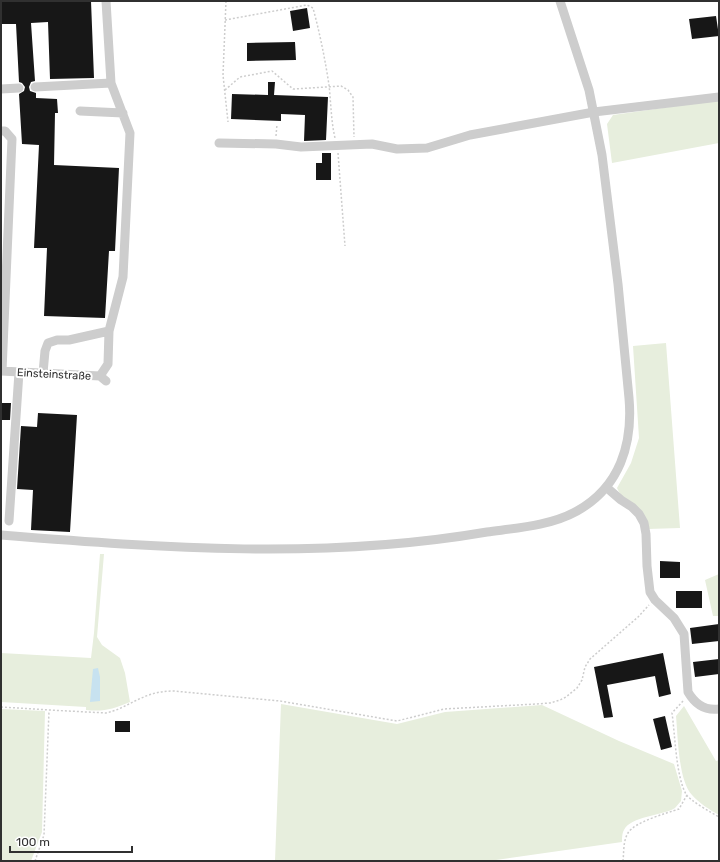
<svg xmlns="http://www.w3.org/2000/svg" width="720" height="862" font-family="Rubik,sans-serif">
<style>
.green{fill:#e7eedd}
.water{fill:#c7e2f0}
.building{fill:#171717}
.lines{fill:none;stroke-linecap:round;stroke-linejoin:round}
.path{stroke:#cdcdcd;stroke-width:1.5;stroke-dasharray:2 2;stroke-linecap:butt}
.minor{stroke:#cdcdcd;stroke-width:9}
.labels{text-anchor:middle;stroke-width:4;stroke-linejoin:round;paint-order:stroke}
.street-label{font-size:11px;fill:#303030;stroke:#fff}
</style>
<rect width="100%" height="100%" fill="#fff"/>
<!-- green -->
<path class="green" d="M 719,100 L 719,143 L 612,163 L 607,124 L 613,115 Z
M 666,343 L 680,528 L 648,529 L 619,492 L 617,488 L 631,463 L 639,438 L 633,346 Z
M 100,554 L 104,554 L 97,637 L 102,645 L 120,658 L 125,673 L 130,702 C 112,709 105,712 86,710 L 86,707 L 1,702 L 1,653 L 91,658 L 94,633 Z
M 719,574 L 719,616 L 713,616 L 705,580 Z
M 281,704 L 397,724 L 445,712 L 542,705 L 619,741 L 674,764 L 682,791 L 681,801 C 679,803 677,806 675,808 C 662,816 631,816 624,830 C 622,833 622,839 622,842 L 489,861 L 275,861 Z
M 684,706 L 716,761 L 719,760 L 719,815 C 710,810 699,803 692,795 C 678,780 678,736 676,716 Z
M 1,709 L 45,711 L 42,832 L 31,861 L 1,861 Z"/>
<!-- water -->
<path class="water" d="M 98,668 L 100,677 L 100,701 L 90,702 L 93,669 Z"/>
<!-- building -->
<path class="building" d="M 1,1 L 91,1 L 94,78 L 50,79 L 48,22 L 31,23 L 35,81 L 31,82 L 29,87 L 30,91 L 36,93 L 36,98 L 57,99 L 58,113 L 55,113 L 54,165 L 119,168 L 115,251 L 109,251 L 105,318 L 44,316 L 47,248 L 34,248 L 39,145 L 22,144 L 19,94 L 24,91 L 25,87 L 22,83 L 19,82 L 16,24 L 1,24 Z
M 307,8 L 310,28 L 293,31 L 290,11 Z
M 716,16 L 719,36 L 692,39 L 689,19 Z
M 295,42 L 296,60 L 247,61 L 247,43 Z
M 268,82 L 275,82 L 274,95 L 328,97 L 326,140 L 304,141 L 305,115 L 281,114 L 281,121 L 231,119 L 232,94 L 268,95 Z
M 322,153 L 331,153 L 331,180 L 316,180 L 316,163 L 322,163 Z
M 1,403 L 11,403 L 10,420 L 1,420 Z
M 38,413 L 77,415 L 70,532 L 31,530 L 33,490 L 17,489 L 21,426 L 37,427 Z
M 660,561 L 680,562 L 680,578 L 660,578 Z
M 676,591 L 702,591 L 702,608 L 676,608 Z
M 719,624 L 719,641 L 692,644 L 690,628 Z
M 663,653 L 671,694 L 659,697 L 655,676 L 607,685 L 613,717 L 604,718 L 594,667 Z
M 719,659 L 719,674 L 695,677 L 693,662 Z
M 665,716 L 672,747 L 661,750 L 653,719 Z
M 115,721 L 130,721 L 130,732 L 115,732 Z"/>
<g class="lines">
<!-- path -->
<path class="path" d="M 226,1 L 223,75 L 228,122
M 225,20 L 307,5 L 313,8 C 320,34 325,59 329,85 C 331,103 331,121 335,138
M 225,90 L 240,77 L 272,71 L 293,89 L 341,86 L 348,90 L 353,97 L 354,137
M 276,136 L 277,124
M 338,153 L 345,246
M 683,701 L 672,713 C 675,734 676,777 686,794 C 690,801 712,813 719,817
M 1,707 L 49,710 L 106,713 C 121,710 134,700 149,695 C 157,692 165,691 174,691 L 280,701 L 397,721 L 444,709 L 536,704 L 550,703 L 560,700 L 566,697 L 577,688 L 582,680 L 585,667 L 590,659 L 638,617 L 649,605
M 35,861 L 44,835 L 49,711
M 623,861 C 624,852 623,841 628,833 C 634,822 667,813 679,809 L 687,795"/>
<!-- minor -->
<path class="minor" d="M 35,87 L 111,83
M 1,89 L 19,88
M 80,111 L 123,113
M 1,131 L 5,131 L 12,139 L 2,371
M 219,143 L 276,144 L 301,147 L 372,144 L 397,149 L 427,148 L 470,135 L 594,112 L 719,97
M 1,371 L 100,376 L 106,381
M 43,373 L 45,351 L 48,343 L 57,340 L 69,340 L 109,331
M 100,376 L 108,364 L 109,331 L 123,277 L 130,133 L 111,83 L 106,1
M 606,487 L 621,500 L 632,507 L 639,514 L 644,523 L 646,534 L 647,566 L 650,592 L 655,600 L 674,618 L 684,634 L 688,692 C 695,704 705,711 719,709
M 9,521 L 19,372
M 1,535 C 163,548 325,560 487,532 C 516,528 550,526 577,511 C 620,487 633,444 629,398 L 618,284 L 602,155 L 589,90 L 560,1"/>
</g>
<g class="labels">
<!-- street labels -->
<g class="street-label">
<text transform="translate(54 374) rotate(3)" y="4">Einsteinstraße</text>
</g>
</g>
<!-- border -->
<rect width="720" height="862" fill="none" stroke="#303030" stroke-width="4"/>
<!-- scale -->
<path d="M10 846v6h122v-6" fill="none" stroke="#303030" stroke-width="2"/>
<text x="16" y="846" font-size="12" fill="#303030" stroke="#ffffff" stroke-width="3" paint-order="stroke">100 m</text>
</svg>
